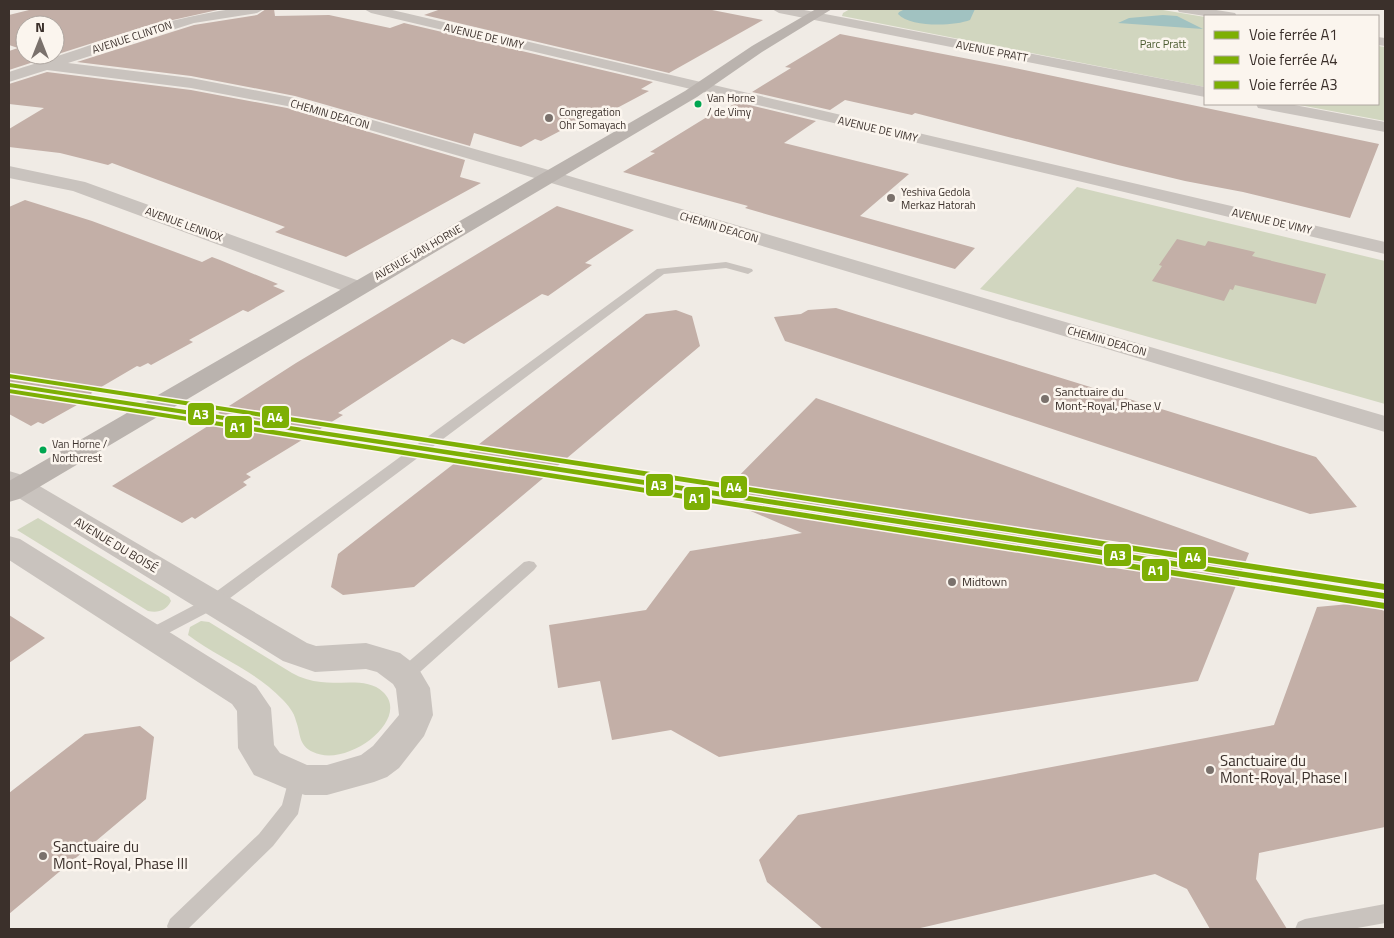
<svg xmlns="http://www.w3.org/2000/svg" width="1394" height="938" font-family="'Titillium Web',sans-serif">
<style>
.green{fill:#d1d6bf}
.water{fill:#a1c2c1}
.building{fill:#c3afa7}
.lines{fill:none;stroke-linecap:round;stroke-linejoin:round}
.lane{fill:#c9c3be;fill-rule:evenodd}
.street{fill:#c9c3be;fill-rule:evenodd}
.secondary{fill:#bab3ae;fill-rule:evenodd}
.rail-1-casing{stroke:#fbf5ee;stroke-width:3}
.rail-2-casing{stroke:#fbf5ee;stroke-width:3}
.rail-3-casing{stroke:#fbf5ee;stroke-width:3}
.rail-1{fill:#7daf04;fill-rule:evenodd}
.rail-2{fill:#7daf04;fill-rule:evenodd}
.rail-3{fill:#7daf04;fill-rule:evenodd}
.bus-dot{fill:#00a651;stroke:#fbf5ee;stroke-width:2}
.poi-dot{fill:#7a716c;stroke:#fbf5ee;stroke-width:2}
.labels{text-anchor:middle;stroke-width:5;stroke-linejoin:round;paint-order:stroke}
.far-street-label{font-size:11px;fill:#3b302b;stroke:#fbf5ee}
.far-park-label{font-size:11px;fill:#4a5a2e;stroke:#fbf5ee}
.bus-label{font-size:11px;fill:#3b302b;stroke:#fbf5ee;text-anchor:start}
.far-poi-label{font-size:11px;fill:#3b302b;stroke:#fbf5ee;text-anchor:start}
.poi-label{font-size:12px;fill:#3b302b;stroke:#fbf5ee;text-anchor:start}
.street-label{font-size:12px;fill:#3b302b;stroke:#fbf5ee}
.near-poi-label{font-size:15px;fill:#3b302b;stroke:#fbf5ee;text-anchor:start}
.line-badge{stroke:#fbf5ee;stroke-width:2}
.badge-label{font-size:14px;text-anchor:middle;font-weight:bold;fill:#fff}
</style>
<rect width="100%" height="100%" fill="#f0ebe5"/>
<!-- green -->
<path class="green" d="M 850,9 L 1157,9 L 1205,17 L 1205,87 L 842,16 L 843,13 Z
M 1378,46 L 1385,47 L 1385,121 L 1294,104 L 1378,104 Z
M 1077,187 L 1385,261 L 1385,404 L 980,289 Z
M 38,518 L 169,597 L 171,601 C 166,611 158,613 148,611 L 17,530 Z
M 201,621 L 209,622 L 292,673 C 301,678 311,681 321,682 C 340,685 368,677 383,692 C 412,719 347,769 313,752 C 298,745 301,734 296,721 C 294,712 288,705 282,699 C 256,671 218,658 188,635 L 190,627 Z"/>
<!-- water -->
<path class="water" d="M 905,9 L 975,9 L 970,20 C 955,26 911,28 898,14 L 899,12 Z
M 1163,15 L 1177,16 L 1203,29 L 1118,23 L 1129,18 Z"/>
<!-- building -->
<path class="building" d="M 33,9 L 222,9 L 146,26 L 55,55 L 55,25 L 25,25 L 25,55 L 55,55 L 9,70 L 9,51 L 18,48 L 9,45 L 9,15 Z
M 266,9 L 274,9 L 275,16 L 329,15 L 390,28 L 404,23 L 653,82 L 641,89 L 649,91 L 617,108 L 613,107 L 607,110 L 602,109 L 541,141 L 535,139 L 521,147 L 474,133 L 470,146 L 295,96 L 191,76 L 77,62 L 194,25 L 257,15 Z
M 441,9 L 707,9 L 763,20 L 669,73 L 424,15 Z
M 840,34 L 1010,67 L 1379,144 L 1350,218 L 1243,192 L 1185,181 L 1118,165 L 915,113 L 912,115 L 845,100 L 830,110 L 752,92 L 791,68 L 785,67 Z
M 47,72 L 191,90 L 287,108 L 465,160 L 460,177 L 481,183 L 346,257 L 275,232 L 285,227 L 112,163 L 108,165 L 60,153 L 9,147 L 9,129 L 44,108 L 9,104 L 9,84 Z
M 737,102 L 816,121 L 784,143 L 909,174 L 860,216 L 975,248 L 955,269 L 745,208 L 748,206 L 623,172 L 655,153 L 650,152 L 720,109 L 724,110 Z
M 25,200 L 92,221 L 202,262 L 212,257 L 220,260 L 278,284 L 273,286 L 285,291 L 248,312 L 243,310 L 189,340 L 193,342 L 151,365 L 148,363 L 140,367 L 137,366 L 91,393 L 93,396 L 43,424 L 38,422 L 31,426 L 9,414 L 9,207 Z
M 557,206 L 634,230 L 585,263 L 592,265 L 548,296 L 542,294 L 464,344 L 452,339 L 338,413 L 343,415 L 246,474 L 251,477 L 243,482 L 247,485 L 195,519 L 192,517 L 182,523 L 112,486 L 216,421 L 212,419 L 220,414 L 218,413 L 296,363 Z
M 1177,239 L 1205,246 L 1208,241 L 1255,252 L 1252,256 L 1326,274 L 1316,304 L 1235,285 L 1233,290 L 1230,289 L 1224,301 L 1152,281 L 1162,266 L 1159,265 Z
M 836,308 L 1316,457 L 1357,507 L 1310,514 L 785,341 L 774,317 L 801,314 L 808,310 Z
M 676,310 L 692,316 L 700,346 L 414,587 L 343,595 L 331,587 L 338,554 L 646,314 Z
M 816,398 L 1249,553 L 1198,681 L 719,757 L 671,730 L 612,740 L 600,681 L 558,688 L 549,625 L 646,610 L 690,551 L 802,533 L 718,497 Z
M 1360,603 L 1385,611 L 1385,827 L 1259,853 L 1256,879 L 1287,929 L 1210,929 L 1187,889 L 1155,874 L 916,929 L 823,929 L 767,882 L 759,860 L 798,815 L 1274,725 L 1317,607 Z
M 9,615 L 45,638 L 9,663 Z
M 140,726 L 154,737 L 146,799 L 9,914 L 9,793 L 85,734 Z"/>
<g class="lines">
<!-- lane -->
<path class="lane" d="M 726,262 L 752,269 L 753,271 L 748,274 L 726,268 L 664,274 L 218,607 L 157,639 L 151,641 L 145,639 L 143,635 L 145,631 L 206,599 L 657,269 Z
M 529,561 L 534,562 L 537,566 L 534,570 L 411,680 L 405,681 L 399,680 L 397,675 L 399,670 L 524,562 Z
M 297,768 L 303,771 L 306,776 L 298,814 L 273,846 L 188,929 L 168,929 L 167,926 L 170,919 L 259,834 L 282,805 L 291,771 Z
M 1385,904 L 1385,923 L 1352,929 L 1295,929 L 1298,922 L 1305,919 Z"/>
<!-- street -->
<path class="street" d="M 232,9 L 264,9 L 257,13 L 194,23 L 68,63 L 191,78 L 295,98 L 535,166 L 1385,416 L 1385,432 L 521,174 L 287,106 L 191,88 L 47,70 L 9,82 L 9,72 C 82,49 155,20 232,9 Z
M 364,9 L 388,9 L 1385,242 L 1385,254 L 371,13 Z
M 772,9 L 799,9 L 1205,87 L 1205,97 L 779,13 Z
M 1177,9 L 1210,9 L 1235,13 L 1237,16 L 1205,16 L 1179,12 Z
M 1378,37 L 1385,38 L 1385,46 L 1378,45 Z
M 1256,104 L 1289,104 L 1385,122 L 1385,132 L 1264,109 L 1258,108 Z
M 9,166 L 85,182 L 365,283 L 368,288 L 365,293 L 357,295 L 349,293 L 73,191 L 9,178 Z
M 9,471 L 19,474 L 307,643 L 316,646 L 366,643 L 400,653 L 417,666 L 430,688 L 433,715 L 424,736 L 399,768 L 387,777 L 374,782 L 327,795 L 305,795 L 292,791 L 254,775 L 238,748 L 237,711 L 232,704 L 9,560 L 9,536 L 20,539 L 256,686 L 271,708 L 274,745 L 280,753 L 307,765 L 327,765 L 361,755 L 373,746 L 399,715 L 396,689 L 393,684 L 377,672 L 366,669 L 315,672 L 283,661 L 9,492 Z"/>
<!-- secondary -->
<path class="secondary" d="M 816,9 L 832,9 L 762,52 L 697,97 L 19,499 L 9,502 L 9,481 L 685,91 L 752,46 Z"/>
<!-- rail-1 casing -->
<g class="rail-1-casing">
<path id="rail-1" d="M 9,389 L 1385,603 L 1385,609 L 9,393 Z"/>
</g>
<!-- rail-2 casing -->
<g class="rail-2-casing">
<path id="rail-2" d="M 9,374 L 1385,584 L 1385,590 L 9,378 Z"/>
</g>
<!-- rail-3 casing -->
<g class="rail-3-casing">
<path id="rail-3" d="M 9,383 L 1384,593 L 1385,593 L 1385,599 L 9,387 Z"/>
</g>
<!-- rail-1 -->
<use href="#rail-1" class="rail-1"/>
<!-- rail-2 -->
<use href="#rail-2" class="rail-2"/>
<!-- rail-3 -->
<use href="#rail-3" class="rail-3"/>
</g>
<!-- markers -->
<g class="bus-dot">
<circle cx="698" cy="104" r="4.5"/>
<circle cx="43" cy="450" r="4.5"/>
</g>
<g class="poi-dot">
<circle cx="549" cy="118" r="5"/>
<circle cx="891" cy="198" r="5"/>
<circle cx="1045" cy="399" r="5"/>
<circle cx="952" cy="582" r="5"/>
<circle cx="1210" cy="770" r="5"/>
<circle cx="43" cy="856" r="5"/>
</g>
<g class="labels">
<!-- far-street labels -->
<g class="far-street-label">
<text transform="translate(484 36) rotate(13)" y="4">AVENUE DE VIMY</text>
<text transform="translate(132 37) rotate(-18)" y="4">AVENUE CLINTON</text>
<text transform="translate(992 51) rotate(11)" y="4">AVENUE PRATT</text>
<text transform="translate(330 114) rotate(16)" y="4">CHEMIN DEACON</text>
<text transform="translate(878 129) rotate(13)" y="4">AVENUE DE VIMY</text>
<text transform="translate(1272 221) rotate(13)" y="4">AVENUE DE VIMY</text>
<text transform="translate(184 224) rotate(20)" y="4">AVENUE LENNOX</text>
<text transform="translate(719 227) rotate(17)" y="4">CHEMIN DEACON</text>
<text transform="translate(418 252) rotate(-30)" y="4">AVENUE VAN HORNE</text>
<text transform="translate(1107 341) rotate(16)" y="4">CHEMIN DEACON</text>
</g>
<!-- far-park labels -->
<g class="far-park-label">
<text x="1163" y="48">Parc Pratt</text>
</g>
<!-- bus labels -->
<g class="bus-label">
<text x="707" y="102">Van Horne<tspan x="707" dy="14">/ de Vimy</tspan></text>
<text x="52" y="448">Van Horne /<tspan x="52" dy="14">Northcrest</tspan></text>
</g>
<!-- far-poi labels -->
<g class="far-poi-label">
<text x="559" y="116">Congregation<tspan x="559" dy="13">Ohr Somayach</tspan></text>
<text x="901" y="196">Yeshiva Gedola<tspan x="901" dy="13">Merkaz Hatorah</tspan></text>
</g>
<!-- poi labels -->
<g class="poi-label">
<text x="1055" y="396">Sanctuaire du<tspan x="1055" dy="14">Mont-Royal, Phase V</tspan></text>
<text x="962" y="586">Midtown</text>
</g>
<!-- street labels -->
<g class="street-label">
<text transform="translate(116 545) rotate(31)" y="4">AVENUE DU BOISÉ</text>
</g>
<!-- near-poi labels -->
<g class="near-poi-label">
<text x="1220" y="766">Sanctuaire du<tspan x="1220" dy="17">Mont-Royal, Phase I</tspan></text>
<text x="53" y="852">Sanctuaire du<tspan x="53" dy="17">Mont-Royal, Phase III</tspan></text>
</g>
</g>
<g class="line-badge">
<rect x="187" y="402" width="28" height="24" rx="5" fill="#7daf04"/>
<rect x="261" y="405" width="29" height="24" rx="5" fill="#7daf04"/>
<rect x="224" y="415" width="29" height="24" rx="5" fill="#7daf04"/>
<rect x="645" y="473" width="29" height="24" rx="5" fill="#7daf04"/>
<rect x="720" y="475" width="28" height="24" rx="5" fill="#7daf04"/>
<rect x="683" y="486" width="28" height="25" rx="5" fill="#7daf04"/>
<rect x="1103" y="543" width="29" height="24" rx="5" fill="#7daf04"/>
<rect x="1178" y="546" width="29" height="24" rx="5" fill="#7daf04"/>
<rect x="1141" y="558" width="29" height="24" rx="5" fill="#7daf04"/>
</g>
<g class="badge-label">
<text x="201" y="419">A3</text>
<text x="275" y="422">A4</text>
<text x="238" y="432">A1</text>
<text x="659" y="490">A3</text>
<text x="734" y="492">A4</text>
<text x="697" y="503">A1</text>
<text x="1118" y="560">A3</text>
<text x="1193" y="562">A4</text>
<text x="1156" y="575">A1</text>
</g>
<!-- border -->
<rect width="1394" height="938" fill="none" stroke="#3b302b" stroke-width="20"/>
<!-- legend -->
<rect x="1204" y="15" width="175" height="90" fill="#fbf5ee" stroke="#aea6a0"/>
<rect x="1214" y="31" width="25" height="8" fill="#7daf04" stroke="#aea6a0"/>
<text x="1249" y="40" font-size="15" fill="#3b302b">Voie ferrée A1</text>
<rect x="1214" y="56" width="25" height="8" fill="#7daf04" stroke="#aea6a0"/>
<text x="1249" y="65" font-size="15" fill="#3b302b">Voie ferrée A4</text>
<rect x="1214" y="81" width="25" height="8" fill="#7daf04" stroke="#aea6a0"/>
<text x="1249" y="90" font-size="15" fill="#3b302b">Voie ferrée A3</text>
<!-- north arrow -->
<g transform="translate(40 40)"><circle r="24" fill="#fbf5ee" stroke="#aea6a0"/>
<path d="M0-4L9 19L0 12L-9 19Z" fill="#7a716c"/>
<text y="-8" font-size="14" font-weight="bold" text-anchor="middle" fill="#3b302b">N</text>
</g>
</svg>
